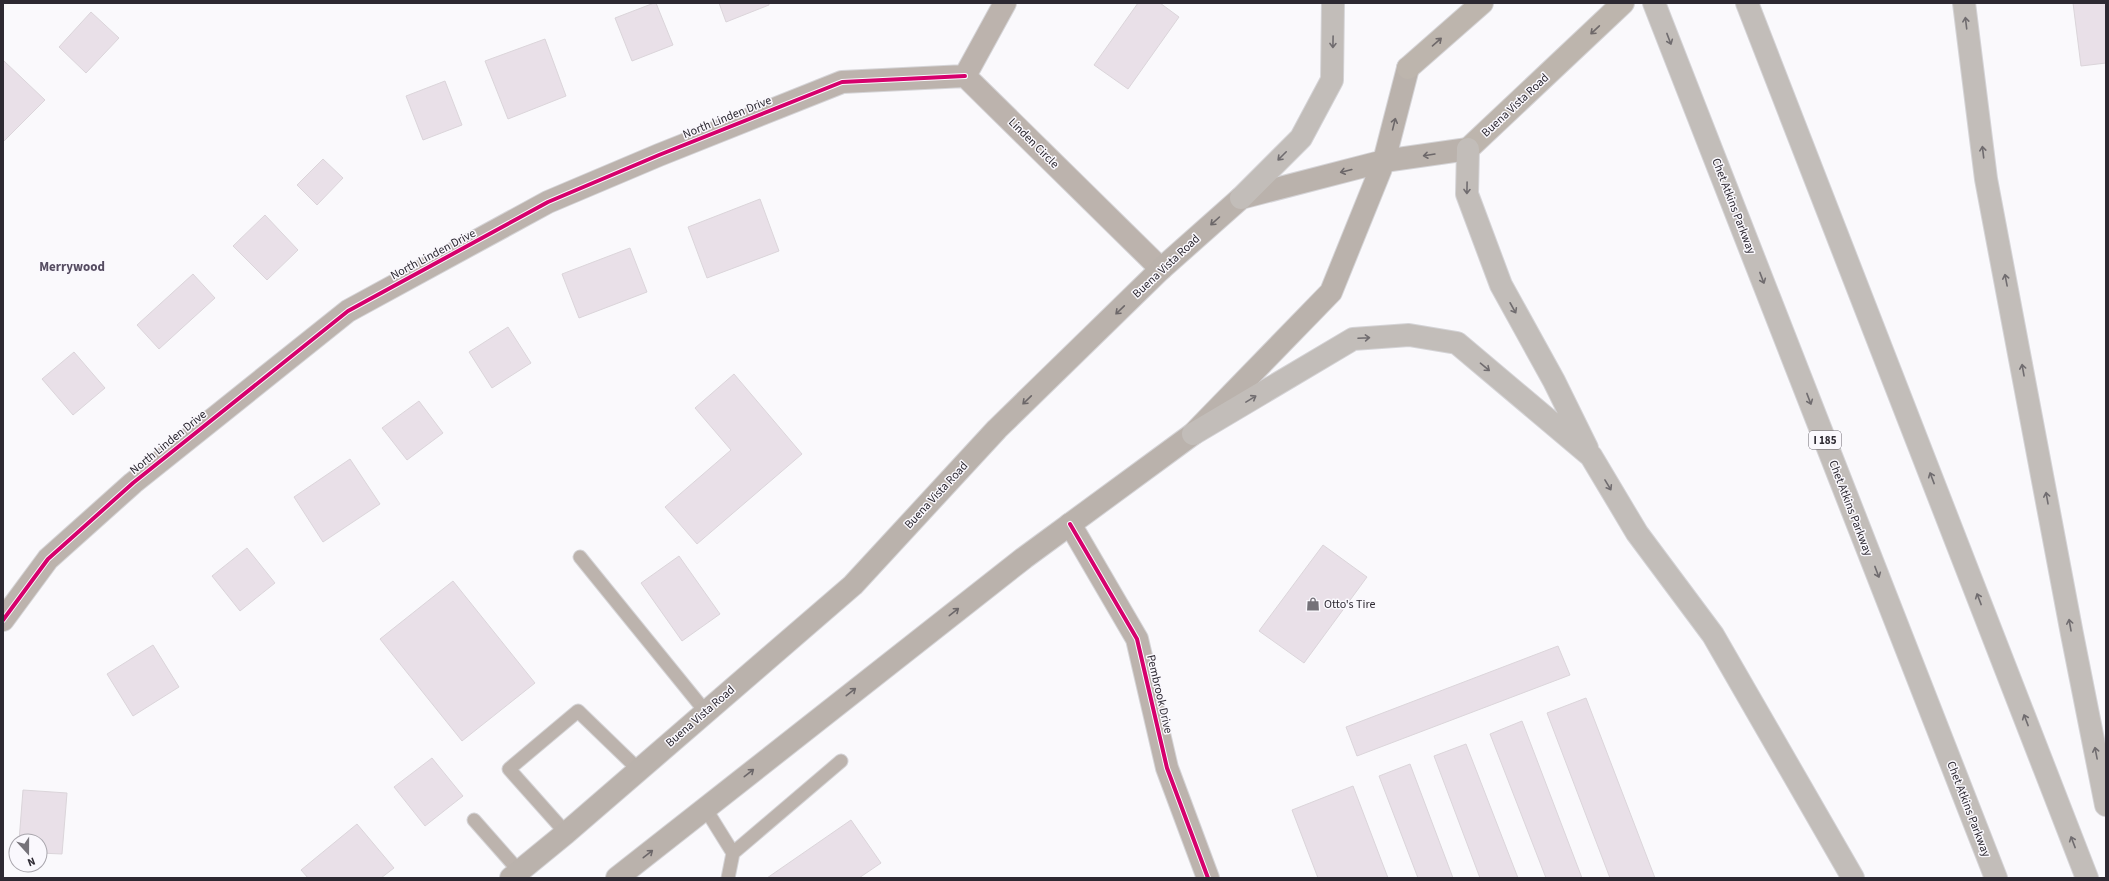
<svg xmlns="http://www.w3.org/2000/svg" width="2109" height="881" font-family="'Source Sans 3',sans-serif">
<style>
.building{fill:#e9e0e8;stroke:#dbd5da}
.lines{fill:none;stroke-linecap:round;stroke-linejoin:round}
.lane-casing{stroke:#d5d4d7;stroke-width:15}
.street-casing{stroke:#d5d4d7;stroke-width:24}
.secondary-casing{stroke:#d5d4d7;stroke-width:24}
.primary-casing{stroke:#d5d4d7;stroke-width:24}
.highway-casing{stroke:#d5d4d7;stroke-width:24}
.lane{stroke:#bcb3ad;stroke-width:13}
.street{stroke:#bcb3ad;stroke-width:22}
.secondary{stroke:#bab2ac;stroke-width:22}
.primary{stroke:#bdb5ad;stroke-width:22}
.highway{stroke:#c2bdb9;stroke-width:22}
.cycleway-casing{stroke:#faf8fd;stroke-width:6}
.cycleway{stroke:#d6006c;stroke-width:4}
.oneway{stroke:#706c6f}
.oneway2{stroke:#6e6869}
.oneway3{stroke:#6c6769}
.labels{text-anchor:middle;stroke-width:3;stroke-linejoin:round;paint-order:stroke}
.shield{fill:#faf8fd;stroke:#6a676f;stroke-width:1}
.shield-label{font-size:11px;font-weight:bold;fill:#2d2932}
.street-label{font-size:12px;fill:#2d2932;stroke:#faf8fd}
.poi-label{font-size:12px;fill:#2d2932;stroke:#faf8fd;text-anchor:start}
.neighbourhood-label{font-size:13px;font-weight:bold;fill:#554c61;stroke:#faf8fd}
</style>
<rect width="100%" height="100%" fill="#faf9fc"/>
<!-- building -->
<path class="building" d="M 654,3 L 656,3 L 673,45 L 632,61 L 615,18 Z
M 719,3 L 769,3 L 769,5 L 726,22 Z
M 1138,3 L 1160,3 L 1179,17 L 1128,89 L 1094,65 Z
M 2073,3 L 2106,3 L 2106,63 L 2081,66 Z
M 91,12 L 119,38 L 86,73 L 59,47 Z
M 545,39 L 566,96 L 508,119 L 485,61 Z
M 4,61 L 45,100 L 3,142 L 3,62 Z
M 445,81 L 462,125 L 423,140 L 406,96 Z
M 323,159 L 343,178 L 317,205 L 297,185 Z
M 760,199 L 779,251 L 707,278 L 688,227 Z
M 265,215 L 298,250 L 267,280 L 233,246 Z
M 630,248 L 647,292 L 579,318 L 562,274 Z
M 193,274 L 215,298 L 159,349 L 137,325 Z
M 508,327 L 531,363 L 492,388 L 469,352 Z
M 74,352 L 105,388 L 73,415 L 42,379 Z
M 734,374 L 802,454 L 697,544 L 665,507 L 731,450 L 695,408 Z
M 419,401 L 443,433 L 407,460 L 382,428 Z
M 350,459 L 380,504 L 323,542 L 294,497 Z
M 1323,545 L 1367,577 L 1304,663 L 1259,631 Z
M 247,548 L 275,583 L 240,611 L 212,576 Z
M 679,556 L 720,614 L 682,641 L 641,583 Z
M 453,581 L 535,683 L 462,741 L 380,639 Z
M 153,645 L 179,687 L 133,716 L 107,674 Z
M 1558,646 L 1570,675 L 1357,756 L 1346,727 Z
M 1586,698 L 1655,878 L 1610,878 L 1547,713 Z
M 1522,721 L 1582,878 L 1546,878 L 1490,734 Z
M 1466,744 L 1518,878 L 1480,878 L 1434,756 Z
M 432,758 L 463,796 L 425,826 L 394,787 Z
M 1410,764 L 1453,878 L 1418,878 L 1379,776 Z
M 1353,786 L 1388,878 L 1318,878 L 1292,810 Z
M 23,790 L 67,793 L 62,854 L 40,853 L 40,841 L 19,841 Z
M 851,820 L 881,863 L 859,878 L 767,878 Z
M 357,824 L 394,868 L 381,878 L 308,878 L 301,870 Z"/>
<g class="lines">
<!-- lane casing -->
<g class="lane-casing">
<path id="lane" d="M 580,557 L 705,711
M 705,808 L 733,853 L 728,878
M 474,820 L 519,871
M 566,833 L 509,769 L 578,711 L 639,770
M 733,853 L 841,761"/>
</g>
<!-- street casing -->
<g class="street-casing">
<path id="street" d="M 965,76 L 1161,269
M 965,76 L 1005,3
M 1070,524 L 1137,639 L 1167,768 L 1208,878
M 3,620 L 48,559 L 133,483 L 348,311 L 548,202 L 659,155 L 842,82 L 965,76"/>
</g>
<!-- secondary casing -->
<g class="secondary-casing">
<path id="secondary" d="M 511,878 L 566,833 L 853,585 L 997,429 L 1161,269 L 1241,198 L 1384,161 L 1468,149
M 617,878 L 1024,558 L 1193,434 L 1331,292 L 1384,161 L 1408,68"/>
</g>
<!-- primary casing -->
<g class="primary-casing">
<path id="primary" d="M 1408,68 L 1482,3
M 1468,149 L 1623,3"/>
</g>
<!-- highway casing -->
<g class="highway-casing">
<path id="highway" d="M 1654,3 L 1996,878
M 1747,3 L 2087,878
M 1964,3 L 1986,179 L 2072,634 L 2106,805
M 1468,149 L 1467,194 L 1501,285 L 1554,381 L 1587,448
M 1241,198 L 1301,138 L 1332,80 L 1333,3
M 1193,434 L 1353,339 L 1409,335 L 1457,343 L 1591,456 L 1637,533 L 1713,635 L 1853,878"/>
</g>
<!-- lane -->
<use href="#lane" class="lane"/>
<!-- street -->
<use href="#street" class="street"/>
<!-- secondary -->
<use href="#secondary" class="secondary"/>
<!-- primary -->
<use href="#primary" class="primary"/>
<!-- highway -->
<use href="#highway" class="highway"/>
<!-- cycleway casing -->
<g class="cycleway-casing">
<path id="cycleway" d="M 1070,524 L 1137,639 L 1167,768 L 1208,878
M 3,620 L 48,559 L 133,483 L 348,311 L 548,202 L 659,155 L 842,82 L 965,76"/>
</g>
<!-- cycleway -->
<use href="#cycleway" class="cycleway"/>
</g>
<!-- one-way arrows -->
<defs><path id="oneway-shaft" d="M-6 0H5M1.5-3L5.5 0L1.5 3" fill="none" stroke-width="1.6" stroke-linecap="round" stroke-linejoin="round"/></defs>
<g class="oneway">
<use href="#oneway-shaft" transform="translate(1966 23) rotate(-97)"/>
<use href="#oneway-shaft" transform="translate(1669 39) rotate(69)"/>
<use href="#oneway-shaft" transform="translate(1333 42) rotate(91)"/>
<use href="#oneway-shaft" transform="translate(1983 152) rotate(-97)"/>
<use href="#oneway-shaft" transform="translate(1282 156) rotate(135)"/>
<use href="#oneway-shaft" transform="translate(1467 188) rotate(91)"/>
<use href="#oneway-shaft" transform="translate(1762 278) rotate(69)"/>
<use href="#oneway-shaft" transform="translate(2006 280) rotate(-101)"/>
<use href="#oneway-shaft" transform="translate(1513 308) rotate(61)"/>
<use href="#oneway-shaft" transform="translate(1364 338) rotate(-3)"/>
<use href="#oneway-shaft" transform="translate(1485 367) rotate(40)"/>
<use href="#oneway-shaft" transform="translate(2023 370) rotate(-100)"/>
<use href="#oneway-shaft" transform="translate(1251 399) rotate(-31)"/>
<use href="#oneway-shaft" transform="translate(1809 399) rotate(69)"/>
<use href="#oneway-shaft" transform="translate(1932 478) rotate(-111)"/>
<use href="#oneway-shaft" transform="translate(1608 485) rotate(59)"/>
<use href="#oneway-shaft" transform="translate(2047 498) rotate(-100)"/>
<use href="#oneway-shaft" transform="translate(1877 572) rotate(69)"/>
<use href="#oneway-shaft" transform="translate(1979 599) rotate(-111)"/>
<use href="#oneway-shaft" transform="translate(2070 625) rotate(-100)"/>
<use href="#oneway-shaft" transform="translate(2026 720) rotate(-111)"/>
<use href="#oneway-shaft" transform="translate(2096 753) rotate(-101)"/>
<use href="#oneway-shaft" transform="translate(2073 842) rotate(-111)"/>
</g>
<g class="oneway2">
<use href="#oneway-shaft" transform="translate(1595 30) rotate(137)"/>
<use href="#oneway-shaft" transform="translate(1437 42) rotate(-41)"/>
</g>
<g class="oneway3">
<use href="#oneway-shaft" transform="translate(1394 124) rotate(-76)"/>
<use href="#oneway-shaft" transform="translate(1429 155) rotate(171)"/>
<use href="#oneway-shaft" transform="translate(1346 171) rotate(166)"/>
<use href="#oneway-shaft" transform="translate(1215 221) rotate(138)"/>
<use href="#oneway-shaft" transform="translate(1120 310) rotate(136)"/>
<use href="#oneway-shaft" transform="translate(1027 400) rotate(136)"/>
<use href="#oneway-shaft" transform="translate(954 612) rotate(-38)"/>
<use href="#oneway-shaft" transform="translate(851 692) rotate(-38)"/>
<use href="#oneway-shaft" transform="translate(749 773) rotate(-38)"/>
<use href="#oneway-shaft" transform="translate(648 854) rotate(-38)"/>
</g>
<!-- icons -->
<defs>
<g id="shop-bare" transform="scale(1.08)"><path d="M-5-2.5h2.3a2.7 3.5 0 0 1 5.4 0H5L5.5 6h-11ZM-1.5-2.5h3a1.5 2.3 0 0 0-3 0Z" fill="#757279" stroke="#faf8fd" stroke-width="2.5" paint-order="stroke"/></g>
</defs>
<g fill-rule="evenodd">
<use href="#shop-bare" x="1313" y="604"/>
</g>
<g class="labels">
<!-- shield labels -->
<rect class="shield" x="1809" y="431" width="32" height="18" rx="3"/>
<g class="shield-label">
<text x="1825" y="444">I 185</text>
</g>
<!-- street labels -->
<g class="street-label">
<text transform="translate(1515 105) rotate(-43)" y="4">Buena Vista Road</text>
<text transform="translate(727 117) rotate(-22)" y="4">North Linden Drive</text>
<text transform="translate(1034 143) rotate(45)" y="4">Linden Circle</text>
<text transform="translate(1734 206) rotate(69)" y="4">Chet Atkins Parkway</text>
<text transform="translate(433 254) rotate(-28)" y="4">North Linden Drive</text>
<text transform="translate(1166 266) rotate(-43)" y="4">Buena Vista Road</text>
<text transform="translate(168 442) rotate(-39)" y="4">North Linden Drive</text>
<text transform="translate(936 495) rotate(-47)" y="4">Buena Vista Road</text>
<text transform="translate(1851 508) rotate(69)" y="4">Chet Atkins Parkway</text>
<text transform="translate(1160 694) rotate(77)" y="4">Pembrook Drive</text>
<text transform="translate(700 716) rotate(-41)" y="4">Buena Vista Road</text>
<text transform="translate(1969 809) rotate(69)" y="4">Chet Atkins Parkway</text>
</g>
<!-- poi labels -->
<g class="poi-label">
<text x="1324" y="608">Otto's Tire</text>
</g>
<!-- neighbourhood labels -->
<g class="neighbourhood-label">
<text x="72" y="271">Merrywood</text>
</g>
</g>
<!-- border -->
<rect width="2109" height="881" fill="none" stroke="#2d2932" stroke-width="8"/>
<!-- north arrow -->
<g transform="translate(28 853) rotate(159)"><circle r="19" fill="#faf8fd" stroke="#a8a5ac"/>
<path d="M0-3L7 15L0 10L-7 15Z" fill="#757279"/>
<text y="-6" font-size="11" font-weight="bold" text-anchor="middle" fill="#2d2932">N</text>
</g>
</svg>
